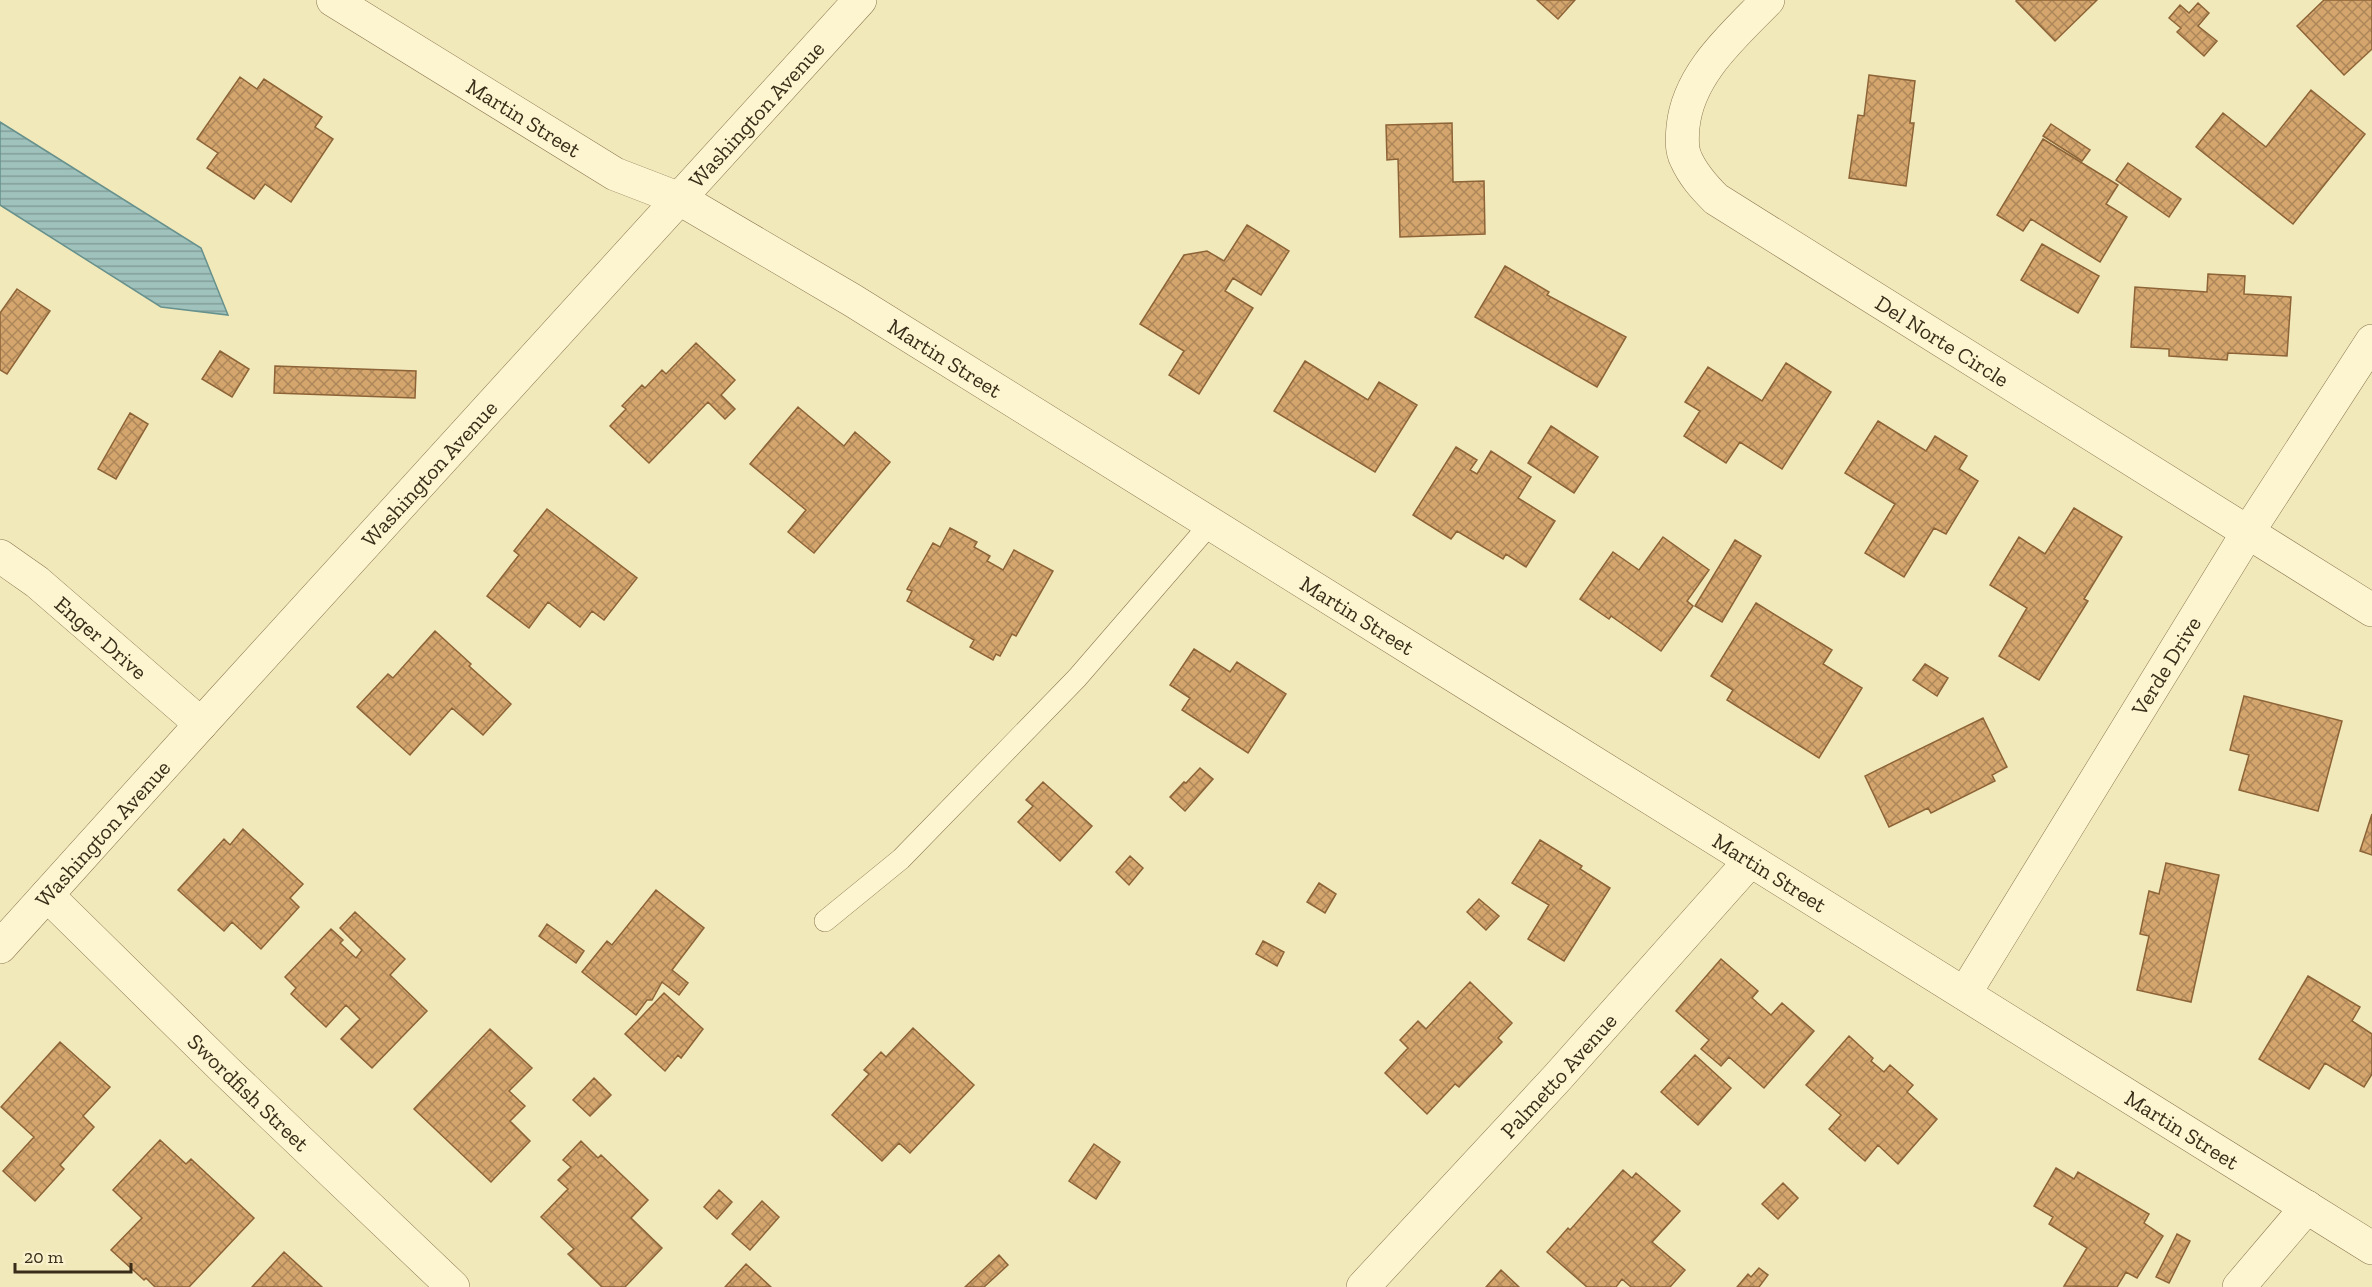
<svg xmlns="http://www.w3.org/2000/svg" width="2372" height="1287" font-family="'Zilla Slab',serif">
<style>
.water{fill:url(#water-rules);stroke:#67918c;stroke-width:1.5}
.building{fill:url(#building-cross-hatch);stroke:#8d6437;stroke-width:1.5}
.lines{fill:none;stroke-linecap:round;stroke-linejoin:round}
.service-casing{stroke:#8b7853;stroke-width:22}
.minor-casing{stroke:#8b7853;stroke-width:34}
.tertiary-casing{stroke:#8b7853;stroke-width:34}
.service{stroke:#fcf5cf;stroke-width:21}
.minor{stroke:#fcf5cf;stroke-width:33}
.tertiary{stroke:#fcf5cf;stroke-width:33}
.labels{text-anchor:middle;stroke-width:6;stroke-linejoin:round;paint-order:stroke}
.street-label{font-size:22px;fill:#392d1a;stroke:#f9f1cc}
</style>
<defs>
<pattern id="water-rules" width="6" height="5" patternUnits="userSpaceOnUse" patternTransform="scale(1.5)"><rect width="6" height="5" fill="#a0c2bd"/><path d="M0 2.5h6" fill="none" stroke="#839e99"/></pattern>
<pattern id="building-cross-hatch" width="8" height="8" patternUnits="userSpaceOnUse" patternTransform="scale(1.5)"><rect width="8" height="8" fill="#d4a56d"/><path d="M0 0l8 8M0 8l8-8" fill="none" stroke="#ad8759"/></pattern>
</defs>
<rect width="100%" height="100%" fill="#f2e9bb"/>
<!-- water -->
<path class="water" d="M 0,122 L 201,248 L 228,315 L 161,307 L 0,205 Z"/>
<!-- building -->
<path class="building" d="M 1537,0 L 1575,0 L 1558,19 Z
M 2017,0 L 2097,0 L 2055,41 L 2016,1 Z
M 2324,0 L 2372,0 L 2372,49 L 2344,75 L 2297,26 Z
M 2198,3 L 2209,13 L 2198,26 L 2217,41 L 2204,56 L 2177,32 L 2181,28 L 2169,18 L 2180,5 L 2189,13 Z
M 1869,75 L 1915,81 L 1910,123 L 1914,123 L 1906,186 L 1849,178 L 1858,115 L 1864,116 Z
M 240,77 L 257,89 L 264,79 L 322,117 L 315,127 L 333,139 L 291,202 L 265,184 L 254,199 L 207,168 L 218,153 L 197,139 Z
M 2311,90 L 2365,134 L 2293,224 L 2196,147 L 2223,113 L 2266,147 Z
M 1452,123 L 1453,182 L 1484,181 L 1485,234 L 1400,237 L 1398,159 L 1387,160 L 1386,125 Z
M 2051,124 L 2090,150 L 2082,161 L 2043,136 Z
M 2043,139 L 2118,185 L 2106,204 L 2127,217 L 2100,262 L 2031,219 L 2023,231 L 1997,215 Z
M 2128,163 L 2181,199 L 2169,217 L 2116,180 Z
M 1247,225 L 1289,251 L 1261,295 L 1233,278 L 1225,291 L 1253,308 L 1199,394 L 1169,375 L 1184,351 L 1140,324 L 1184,255 L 1207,251 L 1224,261 Z
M 2042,244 L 2099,276 L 2078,313 L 2021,280 Z
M 1505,266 L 1549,292 L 1547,295 L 1626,337 L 1597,387 L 1475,317 Z
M 2208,274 L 2245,276 L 2244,294 L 2291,297 L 2287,356 L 2228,353 L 2227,360 L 2169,356 L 2169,349 L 2131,347 L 2135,287 L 2207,292 Z
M 17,289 L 50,311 L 7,374 L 0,370 L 0,313 Z
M 696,343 L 735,380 L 721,395 L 735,409 L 725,419 L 708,402 L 649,463 L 610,426 L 626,409 L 622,406 L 642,385 L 645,388 L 662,370 L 666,374 Z
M 220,351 L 249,369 L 232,397 L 202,379 Z
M 1305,361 L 1368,400 L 1379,382 L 1417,405 L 1375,472 L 1274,411 Z
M 1786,363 L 1831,392 L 1782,469 L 1740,442 L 1726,463 L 1684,436 L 1700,411 L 1685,402 L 1708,367 L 1762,401 Z
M 275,366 L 416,371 L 415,398 L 274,393 Z
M 798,407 L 844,446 L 855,432 L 890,462 L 814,553 L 788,532 L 806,510 L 750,464 Z
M 130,413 L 148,424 L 116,479 L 98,469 Z
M 1878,421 L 1926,451 L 1935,436 L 1967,456 L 1959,469 L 1978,481 L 1946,534 L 1934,528 L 1904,577 L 1865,553 L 1895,504 L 1845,473 Z
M 1551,426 L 1598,457 L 1574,493 L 1528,463 Z
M 1456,447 L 1477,460 L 1470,470 L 1477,474 L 1491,451 L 1531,477 L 1518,498 L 1555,521 L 1526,567 L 1506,554 L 1503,559 L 1457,531 L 1451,539 L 1413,515 Z
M 2074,508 L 2122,537 L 2084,599 L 2088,601 L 2039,680 L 1999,656 L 2027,608 L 1990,585 L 2019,537 L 2045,554 Z
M 547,509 L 637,578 L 604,620 L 592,611 L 580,627 L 548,602 L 529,628 L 487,596 L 519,555 L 514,551 Z
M 950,528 L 977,542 L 974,547 L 990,556 L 987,561 L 1003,570 L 1014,550 L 1053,571 L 1016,636 L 1012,634 L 1000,656 L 996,654 L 993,660 L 970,647 L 974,640 L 907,601 L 912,591 L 907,589 L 933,543 L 940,547 Z
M 1663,537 L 1709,570 L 1687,601 L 1693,606 L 1661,651 L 1611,616 L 1609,619 L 1580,599 L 1613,552 L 1639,570 Z
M 1735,540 L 1761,556 L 1722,622 L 1695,606 Z
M 1756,603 L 1832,650 L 1823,664 L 1862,688 L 1819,758 L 1727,700 L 1733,690 L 1711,676 Z
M 435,631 L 471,664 L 469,666 L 511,704 L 483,735 L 452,708 L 410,755 L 357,707 L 388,674 L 393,678 Z
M 1194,649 L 1230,672 L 1237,662 L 1286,694 L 1248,753 L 1182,710 L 1190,698 L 1170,685 Z
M 1925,664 L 1948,678 L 1937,696 L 1913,680 Z
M 2244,696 L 2342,721 L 2318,811 L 2239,790 L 2249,755 L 2230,750 Z
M 1983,718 L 2007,767 L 1992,775 L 1995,781 L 1931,813 L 1928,808 L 1889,827 L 1865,776 Z
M 1200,768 L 1213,779 L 1185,811 L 1170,797 L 1184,782 L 1186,783 Z
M 1043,782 L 1092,826 L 1060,861 L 1018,822 L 1033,806 L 1026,800 Z
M 2372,814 L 2372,855 L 2360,851 Z
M 243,829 L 303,884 L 290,898 L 299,907 L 261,949 L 232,922 L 224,931 L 178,890 L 224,839 L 230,845 Z
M 1540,840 L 1582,866 L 1580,869 L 1610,888 L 1564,961 L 1528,939 L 1549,905 L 1512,883 Z
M 1130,856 L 1143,868 L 1129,885 L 1116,872 Z
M 2166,863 L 2219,875 L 2191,1002 L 2137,990 L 2149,936 L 2140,934 L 2149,891 L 2159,894 Z
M 1319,883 L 1336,894 L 1325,913 L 1307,902 Z
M 656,890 L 704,928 L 672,970 L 688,983 L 679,995 L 662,982 L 652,1000 L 647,1000 L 636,1015 L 582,972 L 607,941 L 612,945 Z
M 1479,899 L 1499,916 L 1486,930 L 1467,912 Z
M 355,912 L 405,959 L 390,975 L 427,1011 L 372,1068 L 341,1039 L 360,1019 L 346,1005 L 326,1027 L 291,994 L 296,988 L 285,977 L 331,929 L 343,940 L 340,943 L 356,958 L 362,950 L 340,928 Z
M 547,924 L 584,951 L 576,963 L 539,936 Z
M 1263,941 L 1284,952 L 1277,966 L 1256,954 Z
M 1721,959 L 1758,991 L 1752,998 L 1771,1015 L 1782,1003 L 1814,1031 L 1764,1088 L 1729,1057 L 1721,1066 L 1701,1049 L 1709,1040 L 1676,1011 Z
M 2308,976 L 2360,1007 L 2352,1021 L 2372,1034 L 2372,1074 L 2364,1087 L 2325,1063 L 2309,1089 L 2259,1059 Z
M 1470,982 L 1512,1023 L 1498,1038 L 1502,1042 L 1459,1087 L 1455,1084 L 1427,1114 L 1385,1073 L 1408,1048 L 1400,1040 L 1418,1021 L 1426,1029 Z
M 664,993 L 703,1029 L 681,1058 L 678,1055 L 665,1071 L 625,1034 Z
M 913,1028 L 974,1085 L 910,1153 L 899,1143 L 882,1161 L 832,1115 L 869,1074 L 864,1070 L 881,1052 L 886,1057 Z
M 490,1029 L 532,1068 L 509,1091 L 525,1106 L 510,1121 L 530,1141 L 491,1182 L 414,1109 Z
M 1849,1036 L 1873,1058 L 1871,1061 L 1884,1072 L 1890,1065 L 1913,1085 L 1907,1092 L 1937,1119 L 1898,1164 L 1878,1145 L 1865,1161 L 1829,1129 L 1841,1115 L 1806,1085 Z
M 60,1042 L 110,1087 L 83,1116 L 94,1127 L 60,1165 L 64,1169 L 35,1201 L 3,1171 L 34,1137 L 1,1107 Z
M 1695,1055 L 1731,1088 L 1698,1125 L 1661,1092 Z
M 594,1078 L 611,1095 L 590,1116 L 573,1100 Z
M 160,1140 L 186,1164 L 191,1159 L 254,1218 L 189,1287 L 155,1287 L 146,1278 L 144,1280 L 111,1250 L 142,1218 L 113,1190 Z
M 581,1141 L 598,1158 L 601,1155 L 648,1200 L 631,1218 L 662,1248 L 625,1287 L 602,1287 L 568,1254 L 574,1249 L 541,1217 L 568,1189 L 558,1180 L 571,1167 L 563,1160 Z
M 1094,1144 L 1120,1162 L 1096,1199 L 1069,1181 Z
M 2056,1168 L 2074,1179 L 2078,1172 L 2149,1214 L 2144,1223 L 2163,1236 L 2137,1278 L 2126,1272 L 2117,1287 L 2064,1286 L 2087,1248 L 2049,1224 L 2053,1217 L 2034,1206 Z
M 1623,1170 L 1632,1178 L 1636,1173 L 1680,1211 L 1652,1242 L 1685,1270 L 1670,1287 L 1631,1287 L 1622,1279 L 1616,1287 L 1587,1287 L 1547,1252 L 1568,1228 L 1570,1230 Z
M 1783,1183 L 1798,1198 L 1778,1219 L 1762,1204 Z
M 719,1190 L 732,1202 L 717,1219 L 704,1207 Z
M 762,1201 L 779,1217 L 750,1250 L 732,1234 Z
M 2177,1234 L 2190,1241 L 2169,1283 L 2156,1277 Z
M 284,1252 L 322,1287 L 252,1287 Z
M 999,1255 L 1008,1265 L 984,1287 L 965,1287 Z
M 746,1264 L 771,1287 L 725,1287 Z
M 1759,1268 L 1768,1275 L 1759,1287 L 1737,1287 L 1748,1274 L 1751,1277 Z
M 1501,1270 L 1519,1287 L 1486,1287 Z"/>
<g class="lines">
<!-- service casing -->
<g class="service-casing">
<path id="service" d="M 825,921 L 901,859 L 1077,678 L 1211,523"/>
</g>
<!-- minor casing -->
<g class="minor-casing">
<g id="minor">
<path id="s1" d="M 1768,0 C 1733,36 1688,74 1683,127 C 1682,138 1681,149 1686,159 C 1693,175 1704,187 1716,199 L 2372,610"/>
<path id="s2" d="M 0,556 L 37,582 L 201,724"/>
<path id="s3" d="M 47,895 L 225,1070 L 453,1287"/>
<path id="s4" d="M 1965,993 L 2248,532 L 2372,341"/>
<path id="s5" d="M 1363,1287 L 1557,1078 L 1750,861"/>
<path d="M 2239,1287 L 2307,1207"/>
</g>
</g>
<!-- tertiary casing -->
<g class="tertiary-casing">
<g id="tertiary">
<path id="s6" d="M 333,0 L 615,174 L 680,199 L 852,300 L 2372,1248"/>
<path id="s7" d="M 0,947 L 201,724 L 860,0"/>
</g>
</g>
<!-- service -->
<use href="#service" class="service"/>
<!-- minor -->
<use href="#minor" class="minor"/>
<!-- tertiary -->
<use href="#tertiary" class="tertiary"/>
</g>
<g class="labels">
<!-- street labels -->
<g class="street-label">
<text dy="8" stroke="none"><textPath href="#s7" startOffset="1125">Washington Avenue</textPath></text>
<text dy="8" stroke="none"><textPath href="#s6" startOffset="224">Martin Street</textPath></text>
<text dy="8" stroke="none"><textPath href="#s1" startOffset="506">Del Norte Circle</textPath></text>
<text dy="8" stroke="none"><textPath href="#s6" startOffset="710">Martin Street</textPath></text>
<text dy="8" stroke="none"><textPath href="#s7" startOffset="639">Washington Avenue</textPath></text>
<text dy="8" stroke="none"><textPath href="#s6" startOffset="1196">Martin Street</textPath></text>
<text dy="8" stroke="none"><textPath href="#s2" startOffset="130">Enger Drive</textPath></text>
<text dy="8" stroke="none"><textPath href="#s4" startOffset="384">Verde Drive</textPath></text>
<text dy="8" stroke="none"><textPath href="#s7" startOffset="153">Washington Avenue</textPath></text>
<text dy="8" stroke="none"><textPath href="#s6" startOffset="1682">Martin Street</textPath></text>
<text dy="8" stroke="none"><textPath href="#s5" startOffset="288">Palmetto Avenue</textPath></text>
<text dy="8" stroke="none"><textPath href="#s3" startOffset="282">Swordfish Street</textPath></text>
<text dy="8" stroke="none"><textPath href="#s6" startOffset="2168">Martin Street</textPath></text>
</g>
</g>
<!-- scale -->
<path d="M15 1263v9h116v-9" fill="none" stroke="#392d1a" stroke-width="3"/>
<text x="24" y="1263" font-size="18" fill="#392d1a" stroke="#f9f1cc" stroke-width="4.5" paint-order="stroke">20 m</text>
</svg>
